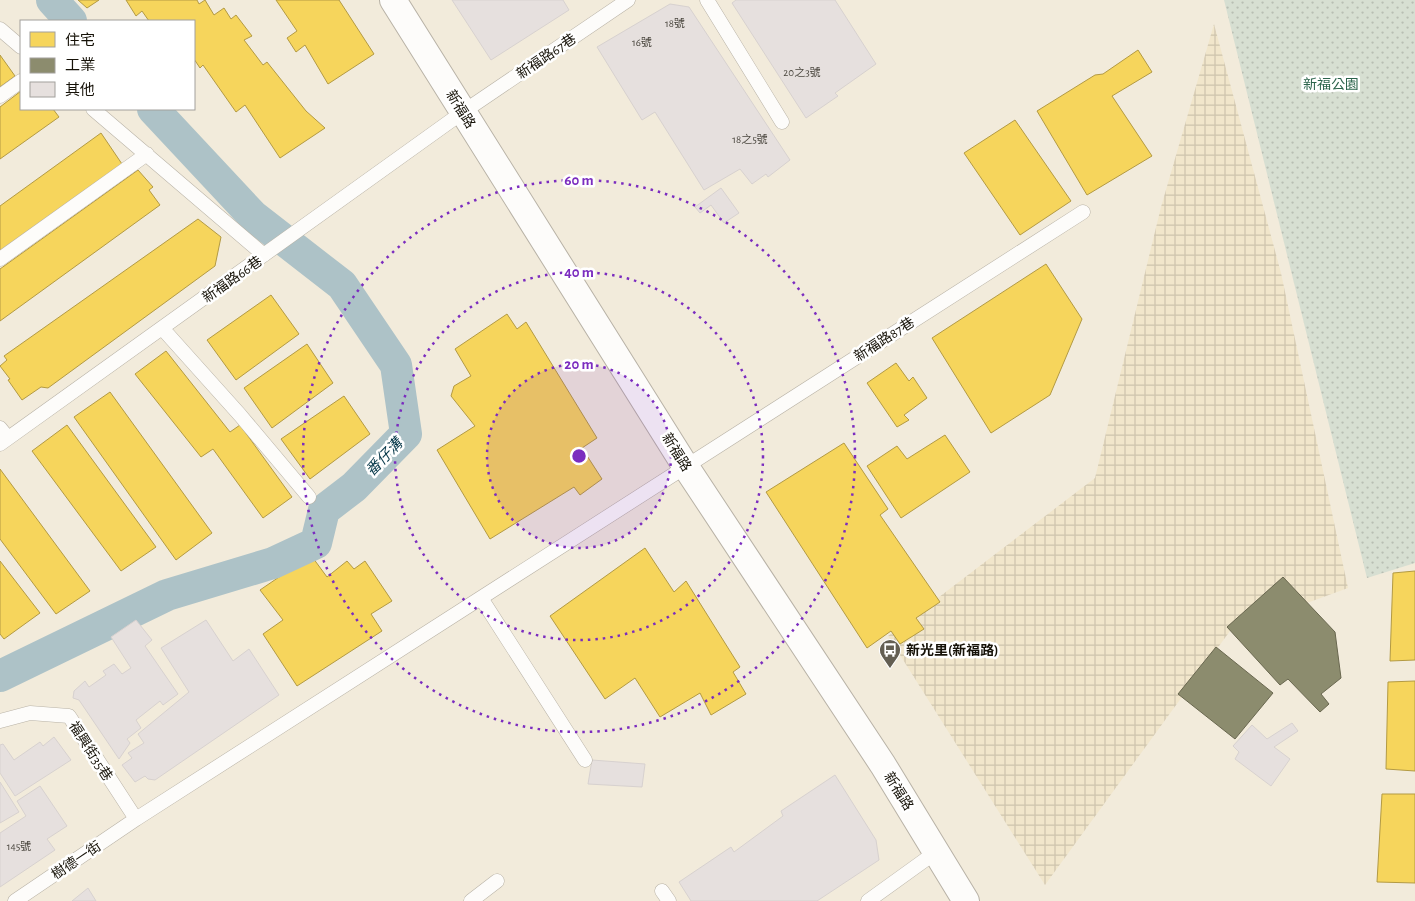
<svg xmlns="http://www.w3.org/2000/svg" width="1415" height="901" font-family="'Alegreya Sans','Noto Sans TC',sans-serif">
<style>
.industrial{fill:url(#industrial-grid)}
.park{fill:url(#park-dots)}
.homes{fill:#f6d55c;stroke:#b39a43}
.industry{fill:#8c8c6e;stroke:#69674f}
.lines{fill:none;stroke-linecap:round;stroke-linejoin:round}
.canal{stroke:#adc2c7;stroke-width:32}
.building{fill:#e6e0de;stroke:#d7d1cf}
.lane-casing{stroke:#b8b2a6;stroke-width:15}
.street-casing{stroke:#b8b2a6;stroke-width:28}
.lane{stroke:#fdfcfa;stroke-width:14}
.street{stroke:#fdfcfa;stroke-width:26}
.ring{fill:none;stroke:#7b2cbf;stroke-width:2.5;stroke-dasharray:2.5 5}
.labels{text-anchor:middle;stroke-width:5;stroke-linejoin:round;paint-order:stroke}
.number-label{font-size:11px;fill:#4a463e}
.street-label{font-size:14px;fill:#161208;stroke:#fff}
.park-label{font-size:14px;fill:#2c644c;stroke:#fff}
.poi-label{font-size:14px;font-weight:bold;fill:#161208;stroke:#fff;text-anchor:start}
.water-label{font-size:15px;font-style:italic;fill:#08394a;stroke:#fff}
.centre{fill:#7b2cbf;stroke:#fff;stroke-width:2.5}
.ring-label{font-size:15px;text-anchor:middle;font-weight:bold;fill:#7b2cbf;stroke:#fff;stroke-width:5;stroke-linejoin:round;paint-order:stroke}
</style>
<defs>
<pattern id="industrial-grid" width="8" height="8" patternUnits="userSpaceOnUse" patternTransform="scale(1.25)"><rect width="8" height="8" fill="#f1e6cb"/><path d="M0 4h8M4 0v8" fill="none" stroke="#cec4ad"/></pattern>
<pattern id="park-dots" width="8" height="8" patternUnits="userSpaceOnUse" patternTransform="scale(1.25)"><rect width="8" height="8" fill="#d7dfd2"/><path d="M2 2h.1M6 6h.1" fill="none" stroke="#b8beb3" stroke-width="1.8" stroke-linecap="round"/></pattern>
</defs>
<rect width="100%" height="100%" fill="#f2ebdb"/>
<!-- industrial -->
<path class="industrial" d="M 1214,24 L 1281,273 L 1348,588 L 1230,631 L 1045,885 L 888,636 L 1095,478 L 1161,207 Z"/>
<!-- park -->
<path class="park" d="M 1224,0 L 1415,0 L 1415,563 L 1367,578 Z"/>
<!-- homes -->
<path class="homes" d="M 78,0 L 99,0 L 87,8 Z
M 126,0 L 197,0 L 199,4 L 205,0 L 214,15 L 224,8 L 231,19 L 236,15 L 252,36 L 244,40 L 263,65 L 267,62 L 306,111 L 325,128 L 280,158 L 245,105 L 236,112 L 203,65 L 200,68 L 194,59 L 194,21 L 149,21 L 142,11 L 136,16 Z
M 276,0 L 339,0 L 374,54 L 328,84 L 305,45 L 296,52 L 287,38 L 297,31 Z
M 1138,50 L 1152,72 L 1112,96 L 1152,156 L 1087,195 L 1037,111 L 1095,75 L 1103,74 Z
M 0,55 L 15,76 L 0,87 Z
M 21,91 L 21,109 L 53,109 L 59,117 L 0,159 L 0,107 Z
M 1015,120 L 1071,201 L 1020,235 L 964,153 Z
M 101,133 L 122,164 L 0,252 L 0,206 Z
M 138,170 L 153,187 L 149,190 L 160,205 L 0,321 L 0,269 Z
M 198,219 L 221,237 L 215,266 L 48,388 L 41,387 L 22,400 L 8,380 L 10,379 L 0,366 L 7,360 L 4,356 Z
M 1046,264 L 1082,319 L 1050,395 L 991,433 L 932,338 Z
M 271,295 L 299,334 L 236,380 L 207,340 Z
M 507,314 L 517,329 L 526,322 L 597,438 L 582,448 L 602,479 L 580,495 L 574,487 L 490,539 L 437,450 L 475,426 L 451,396 L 454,386 L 471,376 L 455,349 Z
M 307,344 L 333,383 L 272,428 L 244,388 Z
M 166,351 L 230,432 L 240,425 L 292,497 L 263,518 L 213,449 L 201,457 L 135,374 Z
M 896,363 L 909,381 L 913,377 L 927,398 L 904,415 L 909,420 L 897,427 L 867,383 Z
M 110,392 L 212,533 L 176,560 L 74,417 Z
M 344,396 L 370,434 L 310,479 L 281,439 Z
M 67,425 L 156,547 L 121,571 L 32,451 Z
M 945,435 L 970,472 L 901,518 L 867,466 L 897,446 L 907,459 Z
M 844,443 L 888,509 L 880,515 L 940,602 L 916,618 L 924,629 L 900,644 L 891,631 L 867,648 L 766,492 Z
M 0,469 L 90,591 L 56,614 L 0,539 Z
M 645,548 L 674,592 L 686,581 L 740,667 L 733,672 L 746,694 L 711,715 L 700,693 L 660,717 L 635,678 L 605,699 L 550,616 Z
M 313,558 L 327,577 L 347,561 L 354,569 L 365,561 L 392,601 L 371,614 L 382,631 L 297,686 L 263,634 L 283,620 L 260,590 L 282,575 Z
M 0,561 L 40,613 L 4,639 L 0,634 Z
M 1415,571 L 1415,660 L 1390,661 L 1393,573 Z
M 1415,681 L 1415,771 L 1386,769 L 1388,682 Z
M 1382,794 L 1415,794 L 1415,883 L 1377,882 Z"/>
<!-- industry -->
<path class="industry" d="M 1283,577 L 1335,632 L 1341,678 L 1321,694 L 1329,704 L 1320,712 L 1288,679 L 1280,685 L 1227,627 Z
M 1216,647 L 1273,693 L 1235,739 L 1178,694 Z"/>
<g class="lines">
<!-- canal -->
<path class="canal" d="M 52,0 L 71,21
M 0,676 L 167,595 L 273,563 L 316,543 L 324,510 L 354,487 L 406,434 L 396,365 L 342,285 L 253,216 L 153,109"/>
</g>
<!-- building -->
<path class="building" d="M 452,0 L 563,0 L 569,10 L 491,60 Z
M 736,0 L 835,0 L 876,64 L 835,93 L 838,96 L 806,118 L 732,3 Z
M 670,4 L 689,7 L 790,160 L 768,177 L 766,174 L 752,184 L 740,169 L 704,190 L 655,112 L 642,120 L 597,47 Z
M 721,188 L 739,213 L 724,223 L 711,205 L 700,213 L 695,207 Z
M 136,620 L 152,640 L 145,646 L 178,694 L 163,705 L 160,701 L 136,720 L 141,728 L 127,739 L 130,743 L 119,759 L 79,700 L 73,698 L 74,691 L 85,681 L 89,687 L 106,675 L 103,671 L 114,664 L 122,674 L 131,668 L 111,637 Z
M 206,620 L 233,661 L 249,649 L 279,695 L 155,780 L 148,779 L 145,776 L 135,782 L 122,765 L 132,758 L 128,753 L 144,743 L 138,734 L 189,692 L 161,648 Z
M 1292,723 L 1298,731 L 1274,747 L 1290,759 L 1271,786 L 1235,759 L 1239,752 L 1233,746 L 1252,725 L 1267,739 Z
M 54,737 L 71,760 L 15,796 L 0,773 L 0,745 L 3,744 L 14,760 L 40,742 L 43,746 Z
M 592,760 L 645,764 L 642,787 L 588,784 Z
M 835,775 L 876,840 L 879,860 L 817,901 L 691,901 L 679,882 L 731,847 L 734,852 L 783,816 L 781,811 Z
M 0,782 L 19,812 L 0,823 Z
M 40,786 L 67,826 L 47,839 L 55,850 L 0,887 L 0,833 L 26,816 L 17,801 Z
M 88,888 L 96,901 L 72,901 Z"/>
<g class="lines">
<!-- lane casing -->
<g class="lane-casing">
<path id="lane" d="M 707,0 L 782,122
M 0,29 L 21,47
M 0,96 L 21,81
M 93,109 L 264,255
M 0,259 L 147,154
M 162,328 L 240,415 L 309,497
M 0,428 L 8,438
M 0,444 L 463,112 L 628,0
M 481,598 L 585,760
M 0,721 L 30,713 L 69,716 L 136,819
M 662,891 L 669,901
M 15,901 L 136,819 L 1083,212
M 471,901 L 497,881
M 868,901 L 936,852"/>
</g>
<!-- street casing -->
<g class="street-casing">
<path id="street" d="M 393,0 L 686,467 L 883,765 L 966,901"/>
</g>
<!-- lane -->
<use href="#lane" class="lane"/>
<!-- street -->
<use href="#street" class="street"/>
</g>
<!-- distance rings -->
<circle cx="579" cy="456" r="92" fill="#7b2cbf" fill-opacity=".12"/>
<g class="ring">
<circle cx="579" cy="456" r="92"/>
<circle cx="579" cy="456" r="184"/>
<circle cx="579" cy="456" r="276"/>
</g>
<!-- icons -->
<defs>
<g id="bus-pin" transform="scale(1.125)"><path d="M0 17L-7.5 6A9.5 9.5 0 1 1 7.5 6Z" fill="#635e52" stroke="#fff"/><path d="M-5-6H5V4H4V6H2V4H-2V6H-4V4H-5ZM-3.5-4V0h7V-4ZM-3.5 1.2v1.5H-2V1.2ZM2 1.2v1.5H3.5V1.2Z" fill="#fff"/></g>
</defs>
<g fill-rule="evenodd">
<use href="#bus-pin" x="890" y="650"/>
</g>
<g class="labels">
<!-- number labels -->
<g class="number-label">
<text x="675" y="27">18號</text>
<text x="642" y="46">16號</text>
<text x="802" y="76">20之3號</text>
<text x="750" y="143">18之5號</text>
<text x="19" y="850">145號</text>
</g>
<!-- street labels -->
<g class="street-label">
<text transform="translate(546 56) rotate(-34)" y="5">新福路67巷</text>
<text transform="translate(461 109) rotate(58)" y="5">新福路</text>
<text transform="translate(232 279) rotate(-35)" y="5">新福路66巷</text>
<text transform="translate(884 339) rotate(-33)" y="5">新福路87巷</text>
<text transform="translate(677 452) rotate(58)" y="5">新福路</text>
<text transform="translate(91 751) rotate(57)" y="5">福興街35巷</text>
<text transform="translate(899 791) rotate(58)" y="5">新福路</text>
<text transform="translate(76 860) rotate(-34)" y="5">樹德一街</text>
</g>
<!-- park labels -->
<g class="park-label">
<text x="1331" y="89">新福公園</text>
</g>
<!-- poi labels -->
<g class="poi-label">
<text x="906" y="655">新光里(新福路)</text>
</g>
<!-- water labels -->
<g class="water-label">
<text transform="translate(384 457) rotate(-46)" y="5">番仔溝</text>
</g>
</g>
<circle cx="579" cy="456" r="8" class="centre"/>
<g class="ring-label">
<text x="579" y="185">60 m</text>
<text x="579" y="277">40 m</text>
<text x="579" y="369">20 m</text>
</g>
<!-- legend -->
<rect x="20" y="20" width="175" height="90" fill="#ffffff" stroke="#a2a09c"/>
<rect x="30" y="32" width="25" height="15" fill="#f6d55c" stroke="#a2a09c"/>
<text x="65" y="45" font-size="15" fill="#161208">住宅</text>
<rect x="30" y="58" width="25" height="15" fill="#8c8c6e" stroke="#a2a09c"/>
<text x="65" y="70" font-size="15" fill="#161208">工業</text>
<rect x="30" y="82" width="25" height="15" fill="#e6e0de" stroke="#a2a09c"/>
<text x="65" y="95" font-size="15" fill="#161208">其他</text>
</svg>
